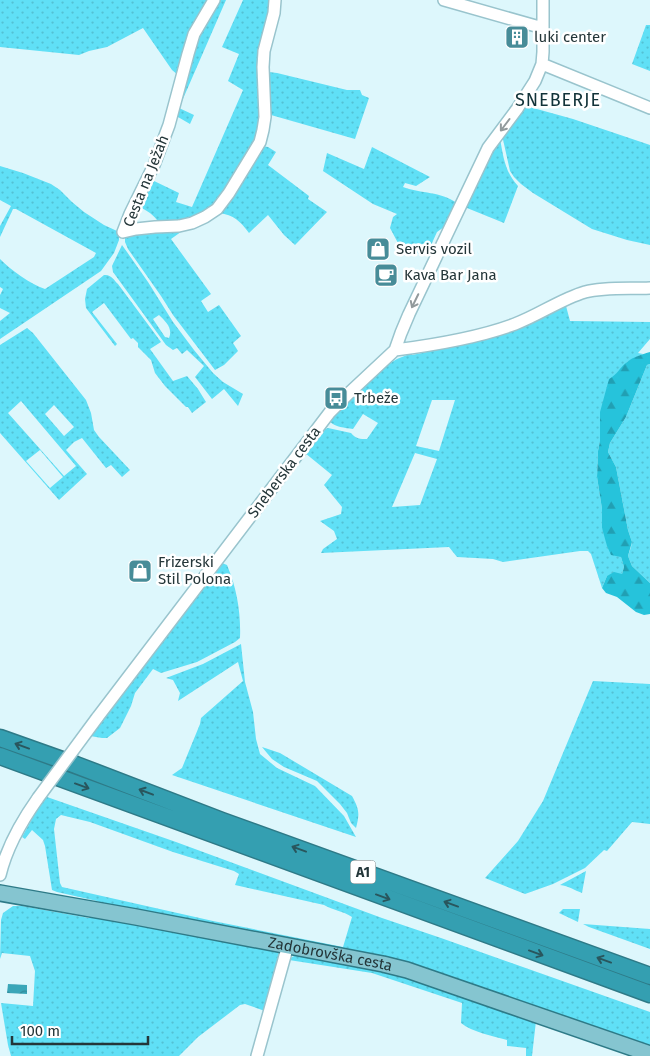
<svg xmlns="http://www.w3.org/2000/svg" width="650" height="1056" font-family="'Fira Sans',sans-serif">
<style>
.grass{fill:url(#grass-dots);fill-rule:evenodd}
.forest{fill:url(#forest-firs)}
.water{fill:url(#water-waves)}
.lines{fill:none;stroke-linecap:round;stroke-linejoin:round}
.minor-casing{stroke:#99c4cd;stroke-width:14}
.major-casing{stroke:#2e7a87;stroke-width:18}
.highway-casing{stroke:#2e7a87;stroke-width:19}
.minor{stroke:#fff;stroke-width:11}
.major{stroke:#85c5d0;stroke-width:15}
.highway{stroke:#349fb1;stroke-width:16}
.minor-bridge-casing{stroke:#99c4cd;stroke-width:14;stroke-linecap:butt}
.minor-bridge{stroke:#fff;stroke-width:11}
.oneway{stroke:#929a9c}
.oneway2{stroke:#29565d}
.labels{text-anchor:middle;stroke-width:5;stroke-linejoin:round;paint-order:stroke}
.shield{fill:#fff;stroke:#667274;stroke-width:1}
.shield-label{font-size:14px;font-weight:bold;fill:#243639}
.poi-label{font-size:15px;fill:#243639;stroke:#fff;text-anchor:start}
.street-label{font-size:15px;fill:#243639;stroke:#fff}
.quarter-label{font-size:18px;letter-spacing:1px;fill:#123339;stroke:#fff}
</style>
<defs>
<pattern id="grass-dots" width="8" height="8" patternUnits="userSpaceOnUse" patternTransform="scale(1.25)"><rect width="8" height="8" fill="#60e0f6"/><path d="M2 2h.1M6 6h.1" fill="none" stroke="#53c1d4" stroke-width="1.8" stroke-linecap="round"/></pattern>
<pattern id="forest-firs" width="22" height="20" patternUnits="userSpaceOnUse" patternTransform="scale(1.25)"><rect width="22" height="20" fill="#26c3db"/><path d="M5 1l3.5 6h-7zM16 11l3.5 6h-7z" fill="#219fb3"/></pattern>
<pattern id="water-waves" width="16" height="10" patternUnits="userSpaceOnUse" patternTransform="scale(1.25)"><rect width="16" height="10" fill="#3aa6b8"/><path d="M0 5q4-4 8 0t8 0" fill="none" stroke="#318897"/></pattern>
</defs>
<rect width="100%" height="100%" fill="#ddf7fc"/>
<!-- grass -->
<path class="grass" d="M 0,0 L 210,0 L 178,75 L 172,70 L 143,28 L 107,47 L 89,51 L 79,55 L 0,47 Z
M 215,0 L 226,0 L 179,108 L 194,115 L 190,124 L 178,117 L 172,120 L 185,67 Z
M 243,0 L 272,0 L 259,141 L 209,212 L 179,222 L 157,222 L 157,220 C 152,213 143,208 136,206 L 152,180 L 179,193 L 176,202 L 192,207 L 243,90 L 228,81 L 239,54 L 222,47 Z
M 646,25 L 650,25 L 650,71 L 632,64 Z
M 269,72 L 277,73 L 347,90 L 360,90 L 362,95 L 369,98 L 355,139 L 271,115 L 267,112 L 265,74 Z
M 526,106 L 573,119 L 650,145 L 650,245 L 627,240 L 592,229 L 533,193 L 521,184 L 514,177 L 510,171 L 502,135 Z
M 500,138 C 503,156 505,172 518,186 L 504,223 L 467,208 L 465,205 L 474,185 Z
M 262,146 L 268,147 L 276,152 L 268,165 L 309,196 L 308,199 L 327,212 L 295,245 L 284,235 L 268,215 L 249,233 C 240,221 234,215 219,213 Z
M 372,147 L 430,177 L 416,186 L 405,183 L 403,187 C 422,194 440,191 457,203 L 444,227 L 437,232 L 427,254 L 421,255 L 398,243 L 390,228 L 393,217 L 397,214 L 373,204 L 323,171 L 327,153 L 364,169 Z
M 0,166 L 23,173 L 51,184 L 60,190 L 72,202 L 84,212 L 104,225 L 117,231 L 119,236 L 119,240 L 114,253 L 101,271 L 0,339 L 0,321 L 10,313 L 0,308 L 0,295 L 3,289 L 0,287 L 0,259 C 11,270 30,284 45,289 L 94,257 L 96,253 L 16,209 L 13,209 L 0,237 L 0,226 L 11,206 L 0,200 Z
M 185,229 L 171,239 L 211,294 L 201,301 L 208,312 L 219,305 L 241,336 L 233,343 L 238,351 L 224,365 L 215,370 L 173,315 L 161,296 L 128,249 L 125,242 L 125,237 L 131,231 Z
M 122,245 L 127,252 L 148,282 L 173,322 L 194,350 L 213,373 L 223,382 L 243,394 L 238,406 L 224,389 L 212,399 L 195,377 L 204,366 L 187,350 L 182,354 L 177,348 L 173,350 L 166,345 L 113,272 L 112,266 ZM 159,315 C 166,322 173,328 169,338 L 165,337 L 153,319 Z
M 104,275 C 111,274 114,280 118,284 L 161,342 L 150,349 L 173,381 L 187,376 L 198,389 L 206,402 L 192,413 L 188,407 L 186,407 L 165,386 L 155,373 L 151,360 L 138,347 L 138,343 L 133,338 L 131,339 L 104,303 L 92,312 L 117,344 L 115,346 L 86,308 L 85,299 L 87,289 Z
M 566,306 L 570,321 L 650,322 L 650,339 L 638,353 L 643,354 L 627,362 L 614,377 L 598,451 L 597,477 L 602,509 L 602,528 L 621,557 L 624,567 L 622,574 L 607,576 L 602,588 L 591,554 L 588,551 L 580,551 L 503,562 L 493,559 L 457,557 L 449,547 L 321,553 L 323,549 L 337,539 L 334,531 L 320,521 L 341,514 L 342,507 L 324,485 L 332,475 L 305,453 L 320,432 L 323,433 L 325,429 L 328,428 L 351,433 C 356,439 360,439 367,439 L 378,423 L 363,414 L 353,429 C 345,428 335,427 329,421 L 334,414 L 387,365 L 397,359 L 412,353 L 412,355 L 441,349 ZM 432,400 L 455,400 L 439,451 L 416,446 ZM 415,453 L 437,459 L 420,505 L 392,507 Z
M 27,328 L 33,333 L 86,400 L 91,413 L 94,430 L 99,437 L 130,470 L 122,477 L 111,465 L 106,468 L 82,438 L 74,442 L 66,450 L 87,474 L 59,500 L 0,433 L 0,345 ZM 21,401 L 76,466 L 64,476 L 8,413 ZM 54,405 L 74,427 L 64,436 L 45,414 ZM 40,450 L 63,477 L 50,488 L 26,461 Z
M 650,364 L 650,583 L 632,566 L 628,556 L 631,547 L 632,542 L 628,530 L 616,467 L 608,452 L 610,443 L 626,417 L 647,365 Z
M 222,563 L 227,565 C 237,588 241,614 240,638 L 235,642 L 197,662 L 161,673 L 153,669 L 135,693 L 131,706 L 120,728 L 107,738 L 102,738 L 90,736 Z
M 241,644 L 245,682 L 253,712 L 256,739 L 260,754 L 277,768 L 315,786 L 344,816 L 356,837 L 172,775 L 182,768 L 200,724 L 201,718 L 243,681 L 238,662 L 178,701 L 180,693 L 173,680 L 166,678 L 203,664 Z
M 593,681 L 650,684 L 650,824 L 632,822 L 607,851 L 604,850 L 585,868 L 553,884 L 525,894 L 485,878 L 518,841 L 543,801 Z
M 262,747 L 280,753 L 352,796 C 359,809 360,813 356,828 L 351,823 L 347,813 L 340,804 L 317,781 L 284,767 L 272,759 Z
M 47,797 L 176,842 L 382,918 L 441,938 L 650,1012 L 650,1048 L 554,1015 L 215,925 L 101,903 L 97,901 L 57,892 L 52,890 L 45,846 L 43,840 L 32,830 L 25,839 L 22,837 L 39,806 ZM 61,815 L 90,822 L 173,852 L 234,871 L 239,874 L 235,885 L 324,905 C 333,910 343,911 352,917 L 343,947 L 213,921 L 62,887 L 60,883 L 54,829 L 56,819 Z
M 586,871 L 582,893 C 574,890 569,886 560,885 Z
M 13,906 L 22,906 L 89,918 L 96,917 L 279,950 L 282,954 L 265,1011 L 245,1004 L 240,1005 L 198,1037 L 179,1056 L 11,1056 L 8,1045 L 1,1003 L 33,1006 L 35,971 L 30,956 L 2,953 L 0,959 L 1,920 L 3,913 Z
M 563,909 L 580,909 L 578,922 L 559,913 Z
M 583,924 L 650,929 L 650,949 L 589,927 Z
M 299,954 L 377,968 L 536,1021 L 532,1056 L 526,1056 L 526,1048 L 507,1046 L 507,1040 C 493,1036 472,1032 461,1023 L 462,1003 L 372,973 L 289,960 L 292,957 Z"/>
<!-- forest -->
<path class="forest" d="M 650,352 L 650,364 L 647,365 L 626,417 L 610,443 L 608,452 L 616,467 L 628,530 L 632,542 L 628,556 L 632,566 L 650,583 L 650,614 L 644,615 L 636,612 L 617,597 L 606,593 L 602,588 L 607,576 L 614,572 L 622,574 L 624,567 L 621,557 L 611,555 L 607,546 L 602,528 L 602,509 L 597,477 L 598,451 L 600,441 L 600,412 L 609,379 C 617,375 620,367 627,362 C 633,357 643,354 650,352 Z"/>
<!-- water -->
<path class="water" d="M 8,984 L 27,985 L 27,994 L 7,993 Z"/>
<g class="lines">
<!-- minor casing -->
<g class="minor-casing">
<path id="minor" d="M 214,0 L 194,34 L 188,54 L 169,125 L 154,165 L 130,214 L 123,232 L 136,229 L 155,227 L 179,226 L 192,223 L 205,217 L 217,209 L 229,193 L 260,142 L 263,130 L 265,117 L 263,67 L 264,51 L 274,13 L 275,0
M 444,0 L 543,28
M 542,64 L 650,108
M 395,350 C 434,345 478,338 515,324 C 539,315 561,299 585,292 C 605,287 629,289 650,288
M 97,718 L 330,412 L 349,393 L 395,350 L 401,333 L 409,314 L 488,148 L 517,109 L 535,81 L 542,64 L 543,52 L 543,0
M 0,875 C 7,846 21,822 38,798
M 257,1056 L 288,945"/>
</g>
<!-- major casing -->
<g class="major-casing">
<g id="major">
<path id="s1" d="M 0,893 L 136,917 L 383,964 L 407,970 L 650,1054"/>
</g>
</g>
<!-- highway casing -->
<g class="highway-casing">
<path id="highway" d="M 0,738 L 76,765 L 222,821 L 650,976
M 0,756 L 650,994"/>
</g>
<!-- minor -->
<use href="#minor" class="minor"/>
<!-- major -->
<use href="#major" class="major"/>
<!-- highway -->
<use href="#highway" class="highway"/>
<!-- minor-bridge casing -->
<g class="minor-bridge-casing">
<path id="minor-bridge" d="M 38,798 L 97,718"/>
</g>
<!-- minor-bridge -->
<use href="#minor-bridge" class="minor-bridge"/>
</g>
<!-- one-way arrows -->
<defs><path id="oneway-shaft" d="M-6 0H5M1.5-3L5.5 0L1.5 3" fill="none" stroke-width="1.6" stroke-linecap="round" stroke-linejoin="round" transform="scale(1.25)"/></defs>
<g class="oneway">
<use href="#oneway-shaft" transform="translate(505 125) rotate(127)"/>
<use href="#oneway-shaft" transform="translate(415 301) rotate(116)"/>
</g>
<g class="oneway2">
<use href="#oneway-shaft" transform="translate(22 746) rotate(-160)"/>
<use href="#oneway-shaft" transform="translate(82 786) rotate(20)"/>
<use href="#oneway-shaft" transform="translate(146 792) rotate(-159)"/>
<use href="#oneway-shaft" transform="translate(299 849) rotate(-160)"/>
<use href="#oneway-shaft" transform="translate(383 897) rotate(20)"/>
<use href="#oneway-shaft" transform="translate(451 904) rotate(-160)"/>
<use href="#oneway-shaft" transform="translate(536 953) rotate(20)"/>
<use href="#oneway-shaft" transform="translate(604 960) rotate(-160)"/>
</g>
<!-- icons -->
<defs>
<g id="building-square" transform="scale(1.25)"><rect x="-9" y="-9" width="18" height="18" rx="4" fill="#478c98" stroke="#fff"/><path d="M-4-6H4V6H1V3H-1V6H-4ZM-2.5-4.3h1.7v1.8h-1.7ZM.8-4.3h1.7v1.8H.8ZM-2.5-1h1.7V.8h-1.7ZM.8-1h1.7V.8H.8Z" fill="#fff"/></g>
<g id="shop-square" transform="scale(1.25)"><rect x="-9" y="-9" width="18" height="18" rx="4" fill="#478c98" stroke="#fff"/><path d="M-5-2.5h2.3a2.7 3.5 0 0 1 5.4 0H5L5.5 6h-11ZM-1.5-2.5h3a1.5 2.3 0 0 0-3 0Z" fill="#fff"/></g>
<g id="cafe-square" transform="scale(1.25)"><rect x="-9" y="-9" width="18" height="18" rx="4" fill="#478c98" stroke="#fff"/><path d="M-5.5-4.5H6V0H3Q3 3.5 0 3.5H-2.5Q-5.5 3.5-5.5 0ZM3-3.2v2h1.7v-2ZM-6 4.5H4V6H-6Z" fill="#fff"/></g>
<g id="bus-square" transform="scale(1.25)"><rect x="-9" y="-9" width="18" height="18" rx="4" fill="#478c98" stroke="#fff"/><path d="M-5-6H5V4H4V6H2V4H-2V6H-4V4H-5ZM-3.5-4V0h7V-4ZM-3.5 1.2v1.5H-2V1.2ZM2 1.2v1.5H3.5V1.2Z" fill="#fff"/></g>
</defs>
<g fill-rule="evenodd">
<use href="#building-square" x="517" y="37"/>
<use href="#shop-square" x="378" y="249"/>
<use href="#cafe-square" x="386" y="275"/>
<use href="#bus-square" x="336" y="398"/>
<use href="#shop-square" x="140" y="571"/>
</g>
<g class="labels">
<!-- shield labels -->
<rect class="shield" x="350.5" y="860.5" width="25" height="23" rx="4"/>
<g class="shield-label">
<text x="363" y="877">A1</text>
</g>
<!-- poi labels -->
<g class="poi-label">
<text x="534" y="42">luki center</text>
<text x="396" y="254">Servis vozil</text>
<text x="404" y="280">Kava Bar Jana</text>
<text x="354" y="403">Trbeže</text>
<text x="158" y="567">Frizerski<tspan x="158" dy="17">Stil Polona</tspan></text>
</g>
<!-- street labels -->
<g class="street-label">
<text transform="translate(146 181) rotate(-68)" y="5">Cesta na Ježah</text>
<text transform="translate(284 472) rotate(-53)" y="5">Sneberska cesta</text>
<text dy="5" stroke="none"><textPath href="#s1" startOffset="336">Zadobrovška cesta</textPath></text>
</g>
<!-- quarter labels -->
<g class="quarter-label">
<text x="558" y="106">SNEBERJE</text>
</g>
</g>
<!-- scale -->
<path d="M12 1036v8h136v-8" fill="none" stroke="#243639" stroke-width="2.5"/>
<text x="20" y="1036" font-size="15" fill="#243639" stroke="#ffffff" stroke-width="4" paint-order="stroke">100 m</text>
</svg>
